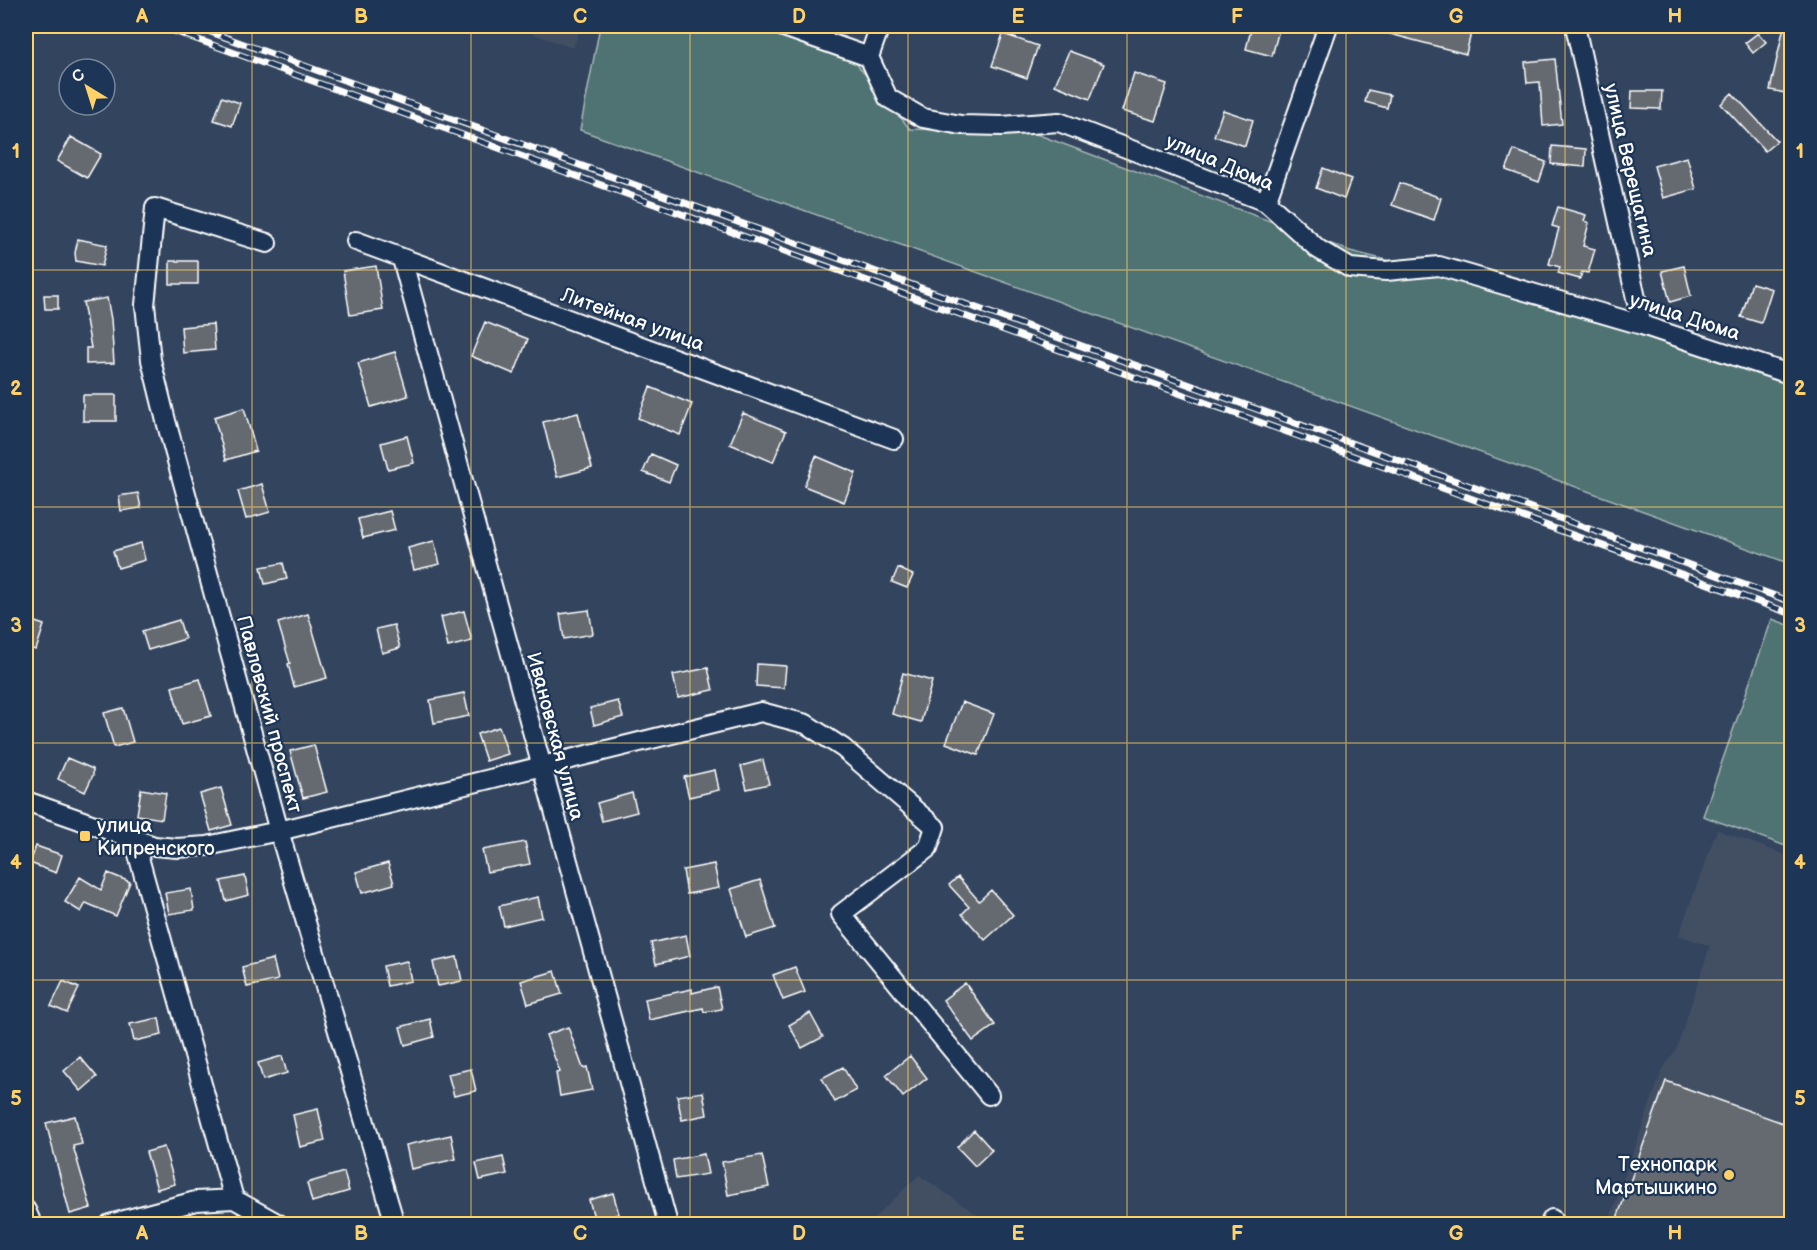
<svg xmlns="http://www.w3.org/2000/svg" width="1817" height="1250" font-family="'Balsamiq Sans',sans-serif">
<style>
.built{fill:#425063}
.green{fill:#507272;stroke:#a8b8b8;stroke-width:1.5}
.building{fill:#656b70;stroke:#fff;stroke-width:1.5}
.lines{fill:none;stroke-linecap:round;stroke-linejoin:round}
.street-casing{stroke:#fff;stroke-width:22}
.street{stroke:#1d3557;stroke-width:18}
.rail-casing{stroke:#fff;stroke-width:7}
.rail{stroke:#1d3557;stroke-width:4.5;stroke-dasharray:14;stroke-linecap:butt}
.grid{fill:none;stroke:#ffd166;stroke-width:1.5;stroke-opacity:0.55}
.poi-dot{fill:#ffd166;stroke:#1d3557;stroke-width:2}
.labels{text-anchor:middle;stroke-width:4.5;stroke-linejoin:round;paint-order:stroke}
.street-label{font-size:20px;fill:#fff;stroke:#1d3557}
.poi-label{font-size:20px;fill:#fff;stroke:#1d3557;text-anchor:start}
.neatline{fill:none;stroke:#ffd166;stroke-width:2}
.grid-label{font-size:20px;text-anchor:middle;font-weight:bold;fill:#ffd166}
</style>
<rect width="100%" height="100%" fill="#33455e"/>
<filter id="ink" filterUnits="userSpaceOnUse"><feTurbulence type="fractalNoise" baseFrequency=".0167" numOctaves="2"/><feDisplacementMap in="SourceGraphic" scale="12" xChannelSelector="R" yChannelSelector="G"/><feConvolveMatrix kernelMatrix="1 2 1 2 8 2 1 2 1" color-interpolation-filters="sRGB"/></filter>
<g filter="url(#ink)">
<!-- built -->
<path class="built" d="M 512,26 L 581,26 L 573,48 Z
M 1717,830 L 1791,857 L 1791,1224 L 1608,1224 L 1662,1071 L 1677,1048 L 1710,946 L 1679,935 Z
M 919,1175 L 991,1224 L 868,1224 Z"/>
<!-- green -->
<path class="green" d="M 600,26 L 754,26 L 855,62 L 910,129 L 1031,132 L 1350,251 L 1722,345 L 1791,374 L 1791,564 L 580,130 Z
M 1772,619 L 1791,626 L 1791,848 L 1703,816 Z"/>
<!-- building -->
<path class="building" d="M 1252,26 L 1280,26 L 1272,56 L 1246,49 Z
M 1376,26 L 1441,26 L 1471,33 L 1466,54 L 1375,30 Z
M 1784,26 L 1791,26 L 1791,94 L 1770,90 Z
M 1758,33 L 1766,42 L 1753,53 L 1745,43 Z
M 1003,34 L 1038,46 L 1027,78 L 992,66 Z
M 1069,51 L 1104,64 L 1090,99 L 1055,85 Z
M 1555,59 L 1562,124 L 1543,126 L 1540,82 L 1527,83 L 1525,62 Z
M 1134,73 L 1167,84 L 1155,121 L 1122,111 Z
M 1368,90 L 1390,95 L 1387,108 L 1365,102 Z
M 1632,91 L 1662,91 L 1661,109 L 1631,108 Z
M 1732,93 L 1777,141 L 1765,151 L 1721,104 Z
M 222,97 L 240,103 L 232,126 L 214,120 Z
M 1223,110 L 1253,120 L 1245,146 L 1214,136 Z
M 71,137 L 101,154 L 87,178 L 57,161 Z
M 1552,146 L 1586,149 L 1585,167 L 1551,164 Z
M 1514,150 L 1546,162 L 1539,182 L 1506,170 Z
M 1687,157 L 1696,189 L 1663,198 L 1654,166 Z
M 1323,168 L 1351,179 L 1344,199 L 1316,188 Z
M 1400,183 L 1441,198 L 1434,220 L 1392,205 Z
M 1558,207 L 1586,215 L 1584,221 L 1589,223 L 1583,246 L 1595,249 L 1588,273 L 1582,272 L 1580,279 L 1558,273 L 1560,267 L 1549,264 L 1559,228 L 1552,226 Z
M 78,239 L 107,245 L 102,266 L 76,261 L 75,253 Z
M 170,261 L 198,261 L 198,284 L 170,284 Z
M 376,266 L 383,310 L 350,315 L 343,271 Z
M 1684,266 L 1691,296 L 1670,302 L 1662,271 Z
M 1752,283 L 1772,289 L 1761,323 L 1741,317 Z
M 44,295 L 58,295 L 58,309 L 45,309 Z
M 107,298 L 111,319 L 114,363 L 86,364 L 86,348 L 91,348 L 83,302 Z
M 485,322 L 528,339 L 514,374 L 471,356 Z
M 213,324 L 215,350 L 183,353 L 181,327 Z
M 395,352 L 408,396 L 371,407 L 358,363 Z
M 650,387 L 692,404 L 680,435 L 638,418 Z
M 83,395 L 116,395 L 116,421 L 83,421 Z
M 244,408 L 256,451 L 226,460 L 214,417 Z
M 578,413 L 592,468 L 557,477 L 543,422 Z
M 743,413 L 786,431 L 773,462 L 730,444 Z
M 407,436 L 414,463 L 388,469 L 381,443 Z
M 651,454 L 676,465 L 669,482 L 643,472 Z
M 816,456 L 856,473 L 844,502 L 804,486 Z
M 262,484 L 270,512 L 246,519 L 238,491 Z
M 138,493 L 141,508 L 121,511 L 119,496 Z
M 390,511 L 395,530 L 363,538 L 358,519 Z
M 434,541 L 440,564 L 414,570 L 408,548 Z
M 141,543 L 145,560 L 118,568 L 113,551 Z
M 283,563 L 287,579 L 265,584 L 261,567 Z
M 898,568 L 913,575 L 907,588 L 892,582 Z
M 589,610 L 593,634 L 564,639 L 560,614 Z
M 464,611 L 472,641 L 448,647 L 441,617 Z
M 308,614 L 327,678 L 294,687 L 288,664 L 290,663 L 278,623 Z
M 26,619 L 44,625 L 36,650 L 26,647 Z
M 179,620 L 185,639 L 148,650 L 142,631 Z
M 394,625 L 400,648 L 382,653 L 376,629 Z
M 757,664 L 786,666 L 784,688 L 756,686 Z
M 708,668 L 713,690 L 678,698 L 673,675 Z
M 903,673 L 932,681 L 921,722 L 892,714 Z
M 200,679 L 211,716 L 182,724 L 172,687 Z
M 464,693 L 469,716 L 434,723 L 430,700 Z
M 618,701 L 623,717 L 594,725 L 590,708 Z
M 962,702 L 994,714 L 978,755 L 946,743 Z
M 123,708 L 133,742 L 114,747 L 104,713 Z
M 499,727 L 508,754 L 486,761 L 477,734 Z
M 314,745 L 327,792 L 303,798 L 290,751 Z
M 67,758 L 93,769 L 93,775 L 85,792 L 58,779 Z
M 763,760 L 769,784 L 747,789 L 741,766 Z
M 715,770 L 719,790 L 689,797 L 684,777 Z
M 221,788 L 232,825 L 211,831 L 200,794 Z
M 141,789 L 166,793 L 162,819 L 137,815 Z
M 632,793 L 637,812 L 602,821 L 597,803 Z
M 525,842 L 530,864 L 487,872 L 482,850 Z
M 36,846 L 62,855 L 56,873 L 30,863 Z
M 388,863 L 394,884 L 362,893 L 356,872 Z
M 714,864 L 719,888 L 687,894 L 683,870 Z
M 108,873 L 130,882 L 116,916 L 86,903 L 81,912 L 65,902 L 80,877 L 101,890 Z
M 245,876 L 249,895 L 226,901 L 221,881 Z
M 958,877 L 979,901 L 991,890 L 1013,915 L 985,940 L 962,914 L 969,907 L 949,885 Z
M 760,880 L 775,928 L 746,937 L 731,889 Z
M 191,889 L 194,910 L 169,914 L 165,893 Z
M 538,897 L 542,917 L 504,926 L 499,906 Z
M 686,935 L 690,956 L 656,964 L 651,943 Z
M 457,957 L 462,981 L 438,986 L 433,962 Z
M 273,959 L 278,980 L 247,987 L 242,967 Z
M 407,961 L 411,981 L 387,986 L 383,966 Z
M 795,967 L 805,992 L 783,1000 L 773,975 Z
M 555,971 L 562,994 L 528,1004 L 521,981 Z
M 63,981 L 79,988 L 67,1013 L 51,1006 Z
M 965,983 L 995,1025 L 973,1041 L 943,1000 Z
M 717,987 L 722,1009 L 704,1012 L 703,1008 L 649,1020 L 645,999 L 692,989 L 692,993 Z
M 810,1013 L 823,1037 L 802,1048 L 789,1025 Z
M 159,1018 L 162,1035 L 134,1041 L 130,1024 Z
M 430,1019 L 434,1037 L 405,1045 L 400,1027 Z
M 568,1027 L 583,1068 L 587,1067 L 592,1090 L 560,1096 L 556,1073 L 560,1072 L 546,1035 Z
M 282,1056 L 287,1073 L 263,1080 L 258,1063 Z
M 910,1056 L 927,1078 L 903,1097 L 886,1075 Z
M 80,1057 L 97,1077 L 81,1091 L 64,1071 Z
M 843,1067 L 856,1090 L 835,1102 L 822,1078 Z
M 471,1069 L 476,1091 L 454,1096 L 448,1074 Z
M 1666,1081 L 1791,1126 L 1791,1224 L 1615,1224 Z
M 703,1092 L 707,1115 L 682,1120 L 677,1096 Z
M 318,1109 L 325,1141 L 300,1147 L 293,1115 Z
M 75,1116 L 82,1144 L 73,1146 L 91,1208 L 70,1214 L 46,1123 Z
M 974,1130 L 992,1150 L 975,1166 L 957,1147 Z
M 451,1135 L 456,1159 L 411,1169 L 406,1145 Z
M 164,1147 L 175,1184 L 157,1189 L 146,1152 Z
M 704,1154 L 708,1174 L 676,1179 L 673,1160 Z
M 762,1155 L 769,1187 L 728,1195 L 722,1162 Z
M 503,1157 L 507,1174 L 480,1180 L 476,1163 Z
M 344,1172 L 349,1191 L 312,1202 L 307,1183 Z
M 613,1193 L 619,1214 L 595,1221 L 589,1200 Z"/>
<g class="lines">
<!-- street casing -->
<g class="street-casing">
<path id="street" d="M 781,26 L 869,57 L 888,98 L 923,118 L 961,125 L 1002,126 L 1059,122 L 1266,202 L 1318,249 L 1350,268 L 1386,271 L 1439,266 L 1642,325 L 1792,375
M 1575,26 L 1642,325
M 869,57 L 880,26
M 1266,202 L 1328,26
M 356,241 L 894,439
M 267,243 L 155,208 L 145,305 L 151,360 L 166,421 L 279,831 L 395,1224
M 402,259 L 668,1224
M 26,801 L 154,846 L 177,848 L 207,846 L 279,831 L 761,712 L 806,724 L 843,748 L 935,827 L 928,848 L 841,914 L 989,1095
M 134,840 L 234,1199
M 26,1210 L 32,1224
M 110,1224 L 196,1201 L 234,1199 L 279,1224
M 1550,1224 L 1552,1219"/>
</g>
<!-- street -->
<use href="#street" class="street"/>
<!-- rail casing -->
<g class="rail-casing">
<path id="rail" d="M 160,26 L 1792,614
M 194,26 L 1792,602"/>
</g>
<!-- rail -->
<use href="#rail" class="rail"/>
</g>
</g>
<!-- grid -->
<path class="grid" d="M 252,26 L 252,1224M 471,26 L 471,1224M 690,26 L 690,1224M 908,26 L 908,1224M 1127,26 L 1127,1224M 1346,26 L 1346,1224M 1565,26 L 1565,1224M 26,270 L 1792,270M 26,507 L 1792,507M 26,743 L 1792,743M 26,980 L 1792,980"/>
<!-- markers -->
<g class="poi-dot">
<rect x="79" y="830" width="12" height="12" rx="3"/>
<circle cx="1729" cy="1175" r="6"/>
</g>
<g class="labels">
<!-- street labels -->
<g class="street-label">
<text transform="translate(1220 162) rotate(23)" y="7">улица Дюма</text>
<text transform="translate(1631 170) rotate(77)" y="7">улица Верещагина</text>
<text transform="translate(1685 316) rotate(18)" y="7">улица Дюма</text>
<text transform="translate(633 319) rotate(20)" y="7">Литейная улица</text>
<text transform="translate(270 714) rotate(75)" y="7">Павловский проспект</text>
<text transform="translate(556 736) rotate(75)" y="7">Ивановская улица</text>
</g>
<!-- poi labels -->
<g class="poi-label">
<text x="97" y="832">улица<tspan x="97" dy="23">Кипренского</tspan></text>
<text x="1717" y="1171" text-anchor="end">Технопарк<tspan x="1717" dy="23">Мартышкино</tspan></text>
</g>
</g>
<!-- margin -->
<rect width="1817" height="1250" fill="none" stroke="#1d3557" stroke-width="66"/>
<!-- north arrow -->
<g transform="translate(87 87) rotate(322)"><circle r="28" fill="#1d3557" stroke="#77869a" stroke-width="1.5"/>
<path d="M0-4.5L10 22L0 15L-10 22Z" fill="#ffd166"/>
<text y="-9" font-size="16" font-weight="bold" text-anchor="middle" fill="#ffffff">С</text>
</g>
<rect x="33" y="33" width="1751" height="1184" class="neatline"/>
<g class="grid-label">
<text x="142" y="23">A</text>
<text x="361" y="23">B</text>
<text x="580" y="23">C</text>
<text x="799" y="23">D</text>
<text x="1018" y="23">E</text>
<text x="1237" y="23">F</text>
<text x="1456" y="23">G</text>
<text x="1675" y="23">H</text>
<text x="16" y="158">1</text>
<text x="1800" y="158">1</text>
<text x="16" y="395">2</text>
<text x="1800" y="395">2</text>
<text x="16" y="632">3</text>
<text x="1800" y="632">3</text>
<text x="16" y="869">4</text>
<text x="1800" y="869">4</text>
<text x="16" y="1105">5</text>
<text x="1800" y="1105">5</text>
<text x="142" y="1240">A</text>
<text x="361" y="1240">B</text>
<text x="580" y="1240">C</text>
<text x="799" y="1240">D</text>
<text x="1018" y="1240">E</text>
<text x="1237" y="1240">F</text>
<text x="1456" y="1240">G</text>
<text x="1675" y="1240">H</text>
</g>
</svg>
